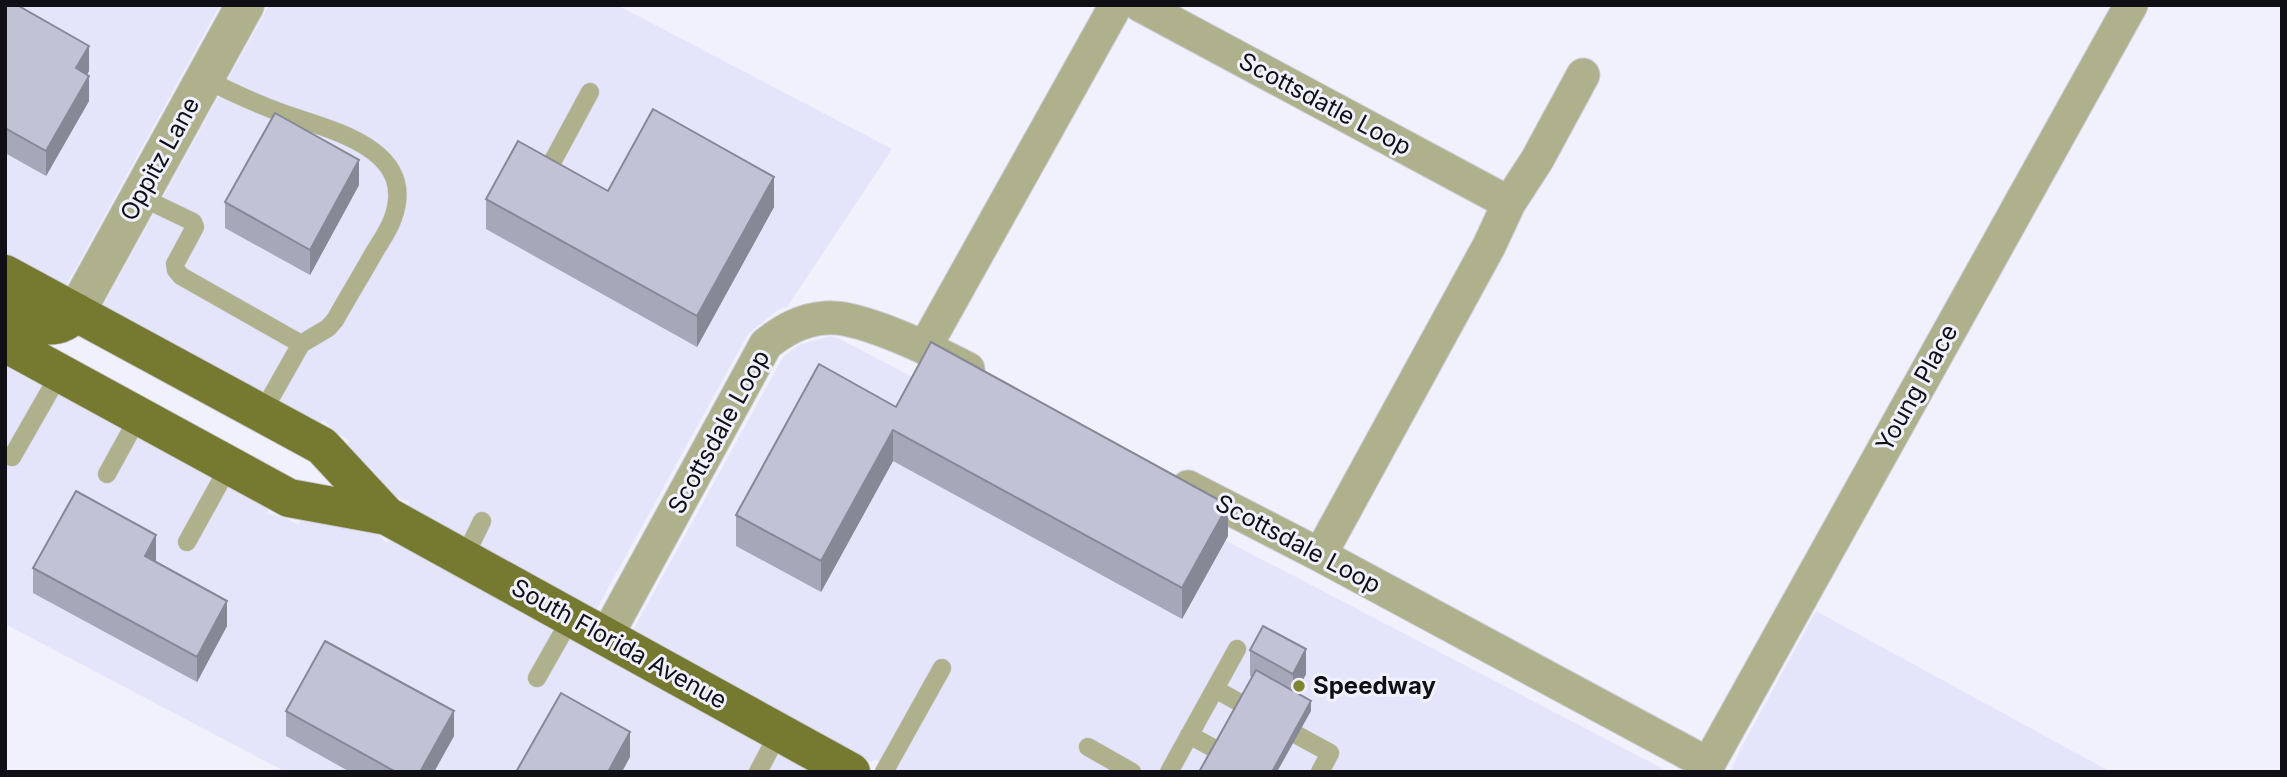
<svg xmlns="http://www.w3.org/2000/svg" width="2287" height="777" font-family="Inter,sans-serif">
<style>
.built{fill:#e4e5fb}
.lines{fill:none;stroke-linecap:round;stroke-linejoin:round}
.service-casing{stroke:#cccdd8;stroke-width:19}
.minor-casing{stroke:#cccdd8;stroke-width:35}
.tertiary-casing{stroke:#cccdd8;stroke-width:40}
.primary-casing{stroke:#cccdd8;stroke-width:40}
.service{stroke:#aeb18c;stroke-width:18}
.minor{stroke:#aeb18c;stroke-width:33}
.tertiary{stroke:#aeb18c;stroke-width:38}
.primary{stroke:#767a30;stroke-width:38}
.wall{fill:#a6a7b8}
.shaded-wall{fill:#878896}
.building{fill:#c1c2d6;stroke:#878896;stroke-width:2}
.poi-dot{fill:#808530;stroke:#f0f1fd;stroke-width:2.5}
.labels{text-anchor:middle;stroke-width:6;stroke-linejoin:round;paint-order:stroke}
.street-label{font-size:24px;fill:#0f0f15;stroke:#f0f1fd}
.poi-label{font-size:24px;font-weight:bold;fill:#0f0f15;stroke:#f0f1fd;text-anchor:start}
</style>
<rect width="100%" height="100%" fill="#f0f1fd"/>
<!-- built -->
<path class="built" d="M 5,5 L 220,5 L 66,286 L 5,253 Z
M 269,5 L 617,5 L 892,149 L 787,307 L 778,310 L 748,334 L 596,610 L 409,507 L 409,501 L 397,498 L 347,445 L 349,440 L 335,432 L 324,420 L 319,423 L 103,306 Z
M 830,336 L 838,338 L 1669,772 L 913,772 L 885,768 L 876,759 L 871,762 L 633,630 L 783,357 L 798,345 Z
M 5,365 L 268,508 L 268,514 L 284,517 L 298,525 L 301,520 L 378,533 L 386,543 L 391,539 L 812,772 L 286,772 L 5,624 Z
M 1816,611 L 2111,772 L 1730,772 L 1740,750 Z"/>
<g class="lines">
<!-- service casing -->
<g class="service-casing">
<path id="service" d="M 542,181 L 590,92
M 139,196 L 193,222 L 195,227 L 175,264 L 176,270 L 181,276 L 301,344 L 328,328 L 335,320 C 348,297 362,274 375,251 C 381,241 389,230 393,218 C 418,148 330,130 282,113 C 255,103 230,92 204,78
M 262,413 L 301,344
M 12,457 L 60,373
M 107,474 L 139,416
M 187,542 L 229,466
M 464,558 L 482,521
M 537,678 L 571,618
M 1215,689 L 1242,704
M 1189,735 L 1217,750
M 1297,735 L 1330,753 L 1320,772
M 1088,747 L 1132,772
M 758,772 L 779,732
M 884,772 L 942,668
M 1169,772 L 1237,649"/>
</g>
<!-- minor casing -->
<g class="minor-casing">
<path id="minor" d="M 1140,5 L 1509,203
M 925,347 L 1116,5
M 1188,487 L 1320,555 L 1708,764
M 1320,555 L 1489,246 L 1509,203 L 1537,160 L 1583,75
M 606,637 L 766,344 C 784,330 801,320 825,318 C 859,314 937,353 968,369
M 1704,772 L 2131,5"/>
</g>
<!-- tertiary casing -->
<g class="tertiary-casing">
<path id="tertiary" d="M 76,312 L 245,5"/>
</g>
<!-- primary casing -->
<g class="primary-casing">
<path id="primary" d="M 5,274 L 322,446 L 387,516
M 5,309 C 29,322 55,337 76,312
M 5,343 L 289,498 L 387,516 L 851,772"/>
</g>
<!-- service -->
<use href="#service" class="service"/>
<!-- minor -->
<use href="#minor" class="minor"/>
<!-- tertiary -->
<use href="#tertiary" class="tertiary"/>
<!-- primary -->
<use href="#primary" class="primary"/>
</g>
<!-- wall -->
<path class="wall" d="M 5,5 L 89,71 L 87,74 L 89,101 L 46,176 L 5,153 Z
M 359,185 L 310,275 L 225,228 L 225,202 Z
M 608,191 L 774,207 L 697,347 L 486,229 L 486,199 Z
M 896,407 L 1228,536 L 1182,619 L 893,461 L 821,592 L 736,546 L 736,515 Z
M 156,560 L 155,562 L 227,626 L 197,682 L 33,593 L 33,568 Z
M 1250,650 L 1306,674 L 1296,693 L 1311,711 L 1250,676 Z
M 286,711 L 454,736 L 434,772 L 350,772 L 286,736 Z"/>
<!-- shaded-wall -->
<path class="shaded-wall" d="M 89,46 L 89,71 L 76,94 L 76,68 Z
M 89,76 L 89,101 L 46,176 L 46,151 Z
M 359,160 L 359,185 L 310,275 L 310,250 Z
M 774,177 L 774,207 L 697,347 L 697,316 Z
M 893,430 L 893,461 L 821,592 L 821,561 Z
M 1228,505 L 1228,536 L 1182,619 L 1182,588 Z
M 156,535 L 156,560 L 145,581 L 145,556 Z
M 227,601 L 227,626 L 197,682 L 197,657 Z
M 1306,649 L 1306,674 L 1293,699 L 1293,674 Z
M 1311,701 L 1311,711 L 1277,772 L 1272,772 Z
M 454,711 L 454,736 L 434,772 L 420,772 Z
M 630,732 L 630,757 L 622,772 L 608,772 Z"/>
<!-- building -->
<path class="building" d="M 5,5 L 17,5 L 89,46 L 76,68 L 89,76 L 46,151 L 5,128 Z
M 653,109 L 774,177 L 697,316 L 486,199 L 518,141 L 608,191 Z
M 275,113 L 359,160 L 310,250 L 225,202 Z
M 931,342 L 1228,505 L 1182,588 L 893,430 L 821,561 L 736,515 L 819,364 L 896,407 Z
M 76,491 L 156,535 L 145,556 L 227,601 L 197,657 L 33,568 Z
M 1263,626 L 1306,649 L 1293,674 L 1250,650 Z
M 325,641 L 454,711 L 420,772 L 396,772 L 286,711 Z
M 1256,670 L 1311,701 L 1272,772 L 1199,772 Z
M 561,693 L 630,732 L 608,772 L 516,772 Z"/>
<!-- markers -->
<circle class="poi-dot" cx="1299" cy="686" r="7"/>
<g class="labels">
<!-- street labels -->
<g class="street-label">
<text transform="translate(1325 104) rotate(28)" y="8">Scottsdatle Loop</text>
<text transform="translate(160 159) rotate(-61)" y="8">Oppitz Lane</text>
<text transform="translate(1917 388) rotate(-61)" y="8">Young Place</text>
<text transform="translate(719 432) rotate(-61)" y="8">Scottsdale Loop</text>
<text transform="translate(1298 544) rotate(28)" y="8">Scottsdale Loop</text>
<text transform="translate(619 644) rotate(29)" y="8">South Florida Avenue</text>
</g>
<!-- poi labels -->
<g class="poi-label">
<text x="1313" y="694">Speedway</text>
</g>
</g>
<!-- border -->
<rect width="2287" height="777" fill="none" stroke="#0f0f15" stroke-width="14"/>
</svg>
